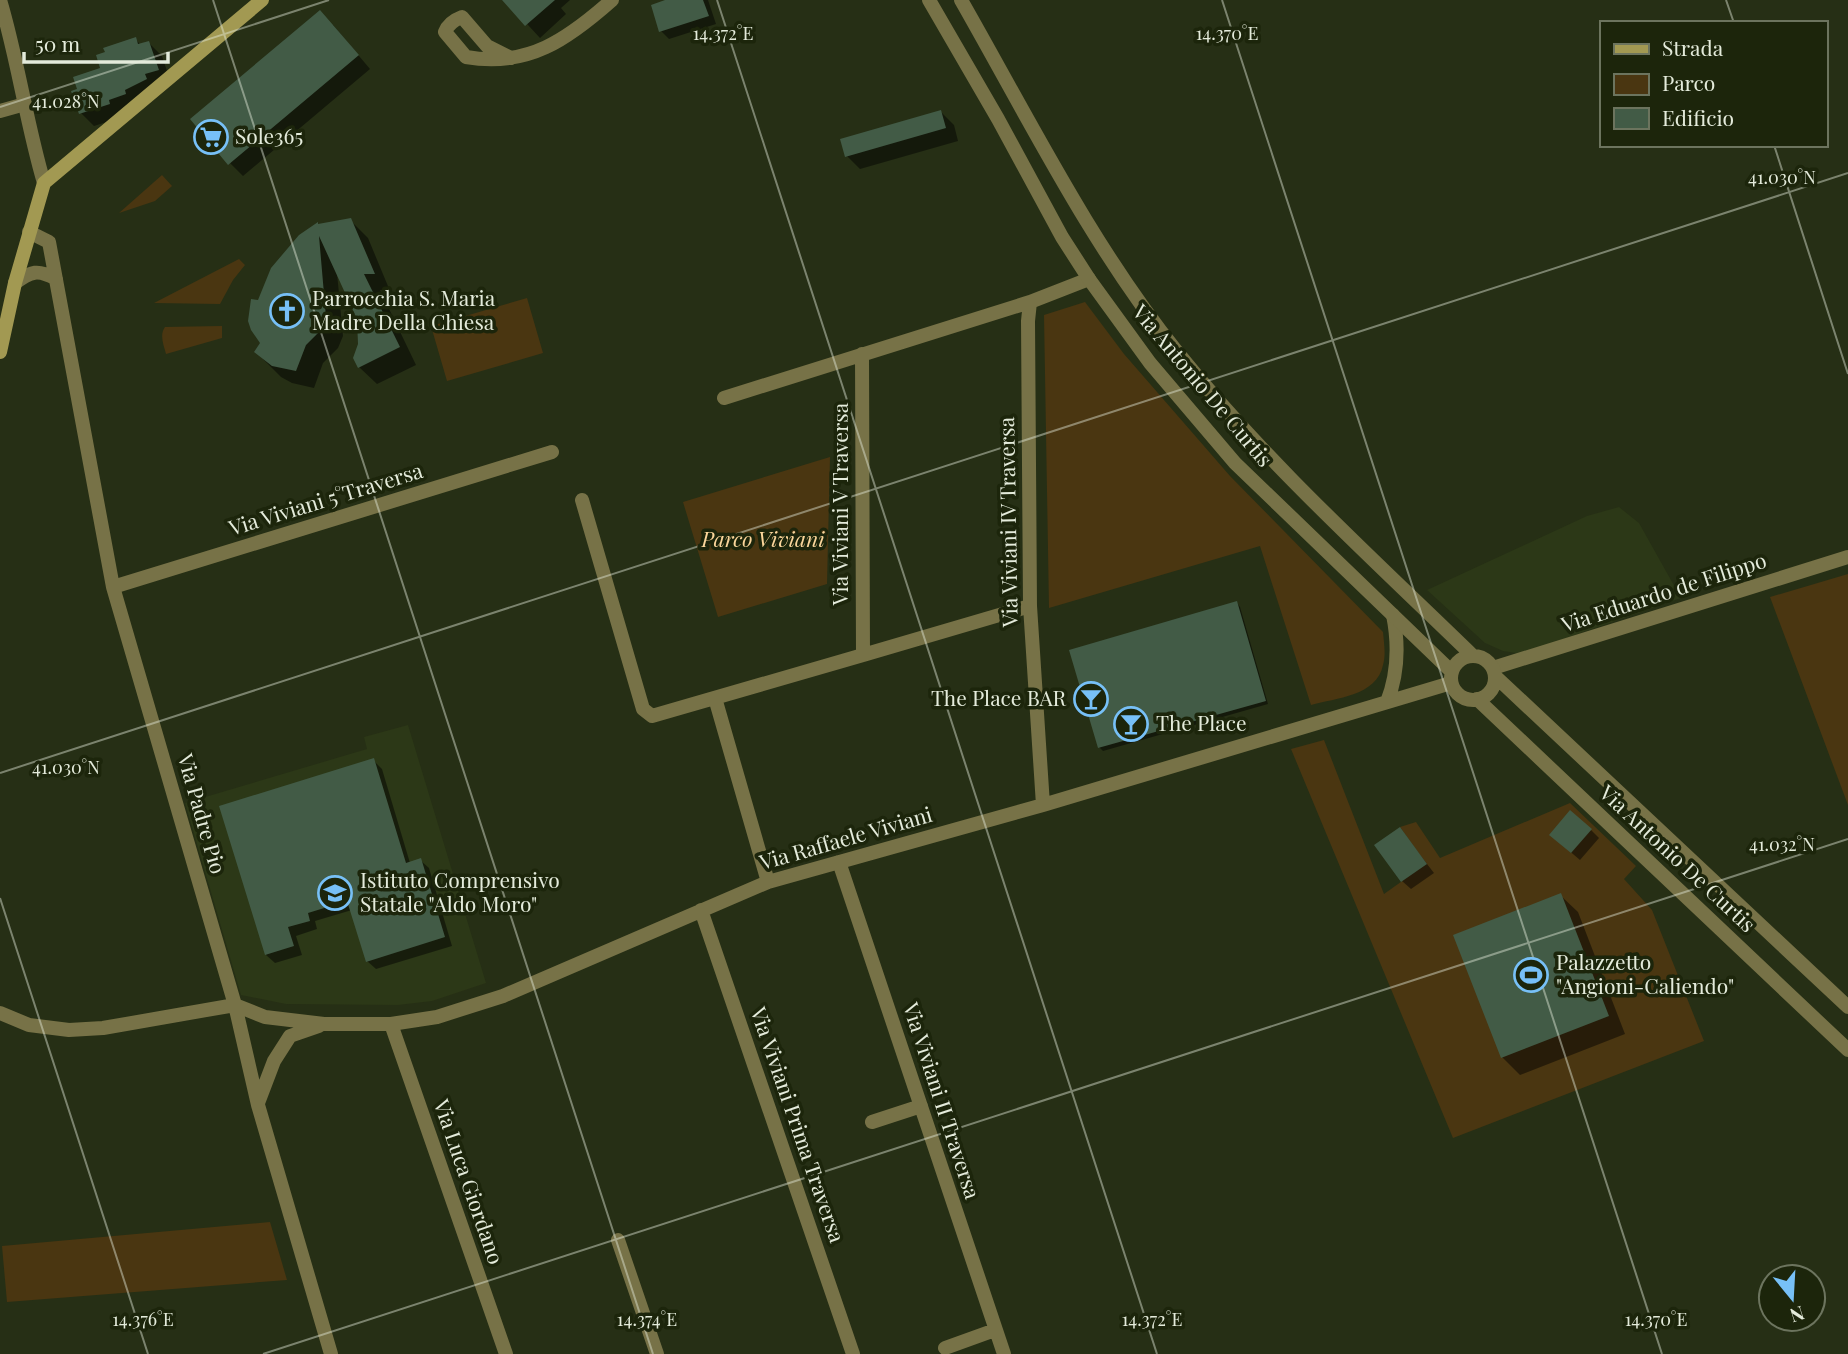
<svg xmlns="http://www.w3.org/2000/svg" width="1848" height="1354" font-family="'Playfair Display',serif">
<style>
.built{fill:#2c3817}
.green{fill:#4a3611}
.shadow{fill:#0007}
.building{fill:#425b46}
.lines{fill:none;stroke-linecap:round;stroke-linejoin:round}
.minor{stroke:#777247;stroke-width:14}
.tertiary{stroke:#777247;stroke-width:14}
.secondary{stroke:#a29952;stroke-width:14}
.ticks{fill:none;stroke:#e4ebdb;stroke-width:2;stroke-opacity:0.45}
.labels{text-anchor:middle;stroke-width:7;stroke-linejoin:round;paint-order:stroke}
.poi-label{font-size:21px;fill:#e4ebdb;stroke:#1c250b;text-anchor:start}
.street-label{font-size:21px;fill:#e4ebdb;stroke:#1c250b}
.park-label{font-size:21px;font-style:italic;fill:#fbd69b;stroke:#1c250b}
.ticks-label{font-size:18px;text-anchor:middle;fill:#e4ebdb;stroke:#1c250b;stroke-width:7;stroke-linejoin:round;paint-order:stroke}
</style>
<rect width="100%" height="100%" fill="#262f15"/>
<!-- built -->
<path class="built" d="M 1619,507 L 1639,523 L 1681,598 L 1526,652 L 1516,653 L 1503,651 L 1485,643 L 1427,590 L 1587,516 Z
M 408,725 L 486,983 L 432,1001 L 398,1005 L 286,1004 L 241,995 L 185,803 L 367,749 L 364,737 Z"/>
<!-- green -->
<path class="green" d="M 162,175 L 172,186 L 155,201 L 119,213 Z
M 239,259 L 245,265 L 233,280 L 220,304 L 154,303 Z
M 527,298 L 543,353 L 447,381 L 431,326 Z
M 1085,302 L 1124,354 L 1230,476 L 1383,632 C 1384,643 1386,655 1383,665 C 1377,696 1336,698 1311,705 L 1260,546 L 1049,608 L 1044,315 Z
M 222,326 L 222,338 L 166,354 C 164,346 159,335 165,327 Z
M 830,457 L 827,584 L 718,617 L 683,502 Z
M 1848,574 L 1848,805 L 1770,597 Z
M 1324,740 L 1384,894 L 1426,864 L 1400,827 L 1416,822 L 1440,858 L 1570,803 L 1636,866 L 1624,879 L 1652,910 L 1704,1041 L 1453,1138 L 1291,749 Z
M 270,1222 L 287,1280 L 7,1302 L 2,1246 Z"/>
<!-- shadow -->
<path class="shadow" d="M 505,0 L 570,0 L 561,8 L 566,14 L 540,38 Z
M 671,0 L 708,0 L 716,24 L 669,39 L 661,31 Z
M 333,25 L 370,69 L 243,176 L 230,163 Z
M 135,39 L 141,45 L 149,43 L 162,56 L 171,83 L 122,117 L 94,126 L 81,113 L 79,90 Z
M 941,112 L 954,125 L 958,141 L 860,169 L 847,156 Z
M 350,220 L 368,238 L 390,291 L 380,290 L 416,365 L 377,384 L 359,367 L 359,319 L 337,273 L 343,336 L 338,348 L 323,363 L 314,388 L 292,383 L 281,377 L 256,352 L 262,343 L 259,302 L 298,237 Z
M 1237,603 L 1240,607 L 1268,704 L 1103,751 L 1099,747 Z
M 373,760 L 382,769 L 410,863 L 420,860 L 429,868 L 452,946 L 376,969 L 367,961 L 352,910 L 315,921 L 317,929 L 296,936 L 302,955 L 275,963 L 266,955 Z
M 1400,829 L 1434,873 L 1411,889 L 1402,881 Z
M 1591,830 L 1599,838 L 1580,860 L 1560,843 Z
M 1560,895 L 1578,912 L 1625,1034 L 1520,1075 L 1502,1057 Z"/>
<!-- building -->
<path class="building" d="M 502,0 L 555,0 L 525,26 Z
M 665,0 L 703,0 L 709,16 L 659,32 L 651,5 Z
M 320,10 L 359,55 L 228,165 L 190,119 Z
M 136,37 L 138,44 L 149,41 L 159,70 L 145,74 L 147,79 L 125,90 L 126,94 L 109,100 L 110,104 L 79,114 L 71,91 L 77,89 L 73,77 L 100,68 L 96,55 L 105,52 L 103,48 Z
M 941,110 L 946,128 L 845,157 L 840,139 Z
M 351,218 L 375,274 L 364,274 L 400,347 L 358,368 L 353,358 L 358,344 L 357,319 L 319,236 L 326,317 L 321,330 L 306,345 L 296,371 L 272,366 L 254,352 L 260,343 L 251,330 L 248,321 L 251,299 L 258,300 L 271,268 L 299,235 L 318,222 L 318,224 Z
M 1237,601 L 1266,701 L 1098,748 L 1069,650 Z
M 374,758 L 406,863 L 421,858 L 445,937 L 366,962 L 347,901 L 308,913 L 310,921 L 288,927 L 294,946 L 265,955 L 219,806 Z
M 1570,810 L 1592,829 L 1571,853 L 1549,835 Z
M 1400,827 L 1427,864 L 1401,882 L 1374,845 Z
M 1561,893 L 1609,1016 L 1501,1058 L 1453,935 Z"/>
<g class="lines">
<!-- minor -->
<path class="minor" d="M 511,58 L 487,46 L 462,17 C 454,20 448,24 445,32 L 466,57 C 528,68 568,39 612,0
M 0,111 L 25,104
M 29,232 L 49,242 L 113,587 L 235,1005 L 258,1105 L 331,1354
M 15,283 C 31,271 38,269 56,279
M 724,398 L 1030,302
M 582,500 L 643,709 L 652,716 L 863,655 L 862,354
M 113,587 L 552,452
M 863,655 L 1030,606
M 1493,668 L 1848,557
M 715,698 L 768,882
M 1387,702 C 1398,674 1399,645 1393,615
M 1043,805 L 1030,606 L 1028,321 L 1030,302 L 1089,279
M 839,862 L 1004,1354
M 701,910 L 853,1354
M 0,1013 L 29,1025 L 69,1030 L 103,1028 L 235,1005 L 265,1017 L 324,1024 L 391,1024 L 437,1017 L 503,996 L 768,882 L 1043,805 L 1451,683
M 391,1024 L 506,1354
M 258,1103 L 274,1061 L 290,1036 L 319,1026
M 872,1122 L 921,1106
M 618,1240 L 657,1354
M 945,1348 L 995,1330"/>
<!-- tertiary -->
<path class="tertiary" d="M 0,0 C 18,60 26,122 44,183
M 929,0 L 998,119 L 1062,237 L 1089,279 L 1150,363 L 1235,463 L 1452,672
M 961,0 C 1029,119 1091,245 1177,352 C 1266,462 1371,557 1473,656
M1451 678a22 22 0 1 1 44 0a22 22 0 1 1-44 0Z
M 1495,676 L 1848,1007
M 1477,699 L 1848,1050"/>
<!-- secondary -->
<path class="secondary" d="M 0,352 L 15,283 L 44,183 L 262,0"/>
</g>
<!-- ticks -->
<path class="ticks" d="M 213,0 L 653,1354M 717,0 L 1157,1354M 1222,0 L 1662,1354M 1726,0 L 1734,23M 0,107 L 329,0M 1774,145 L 1848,374M 0,773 L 1848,173M 0,898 L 148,1354M 263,1354 L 1848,839"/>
<!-- icons -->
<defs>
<g id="supermarket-ring" transform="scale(1.75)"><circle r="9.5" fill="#1c250b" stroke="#77c0f7" stroke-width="1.5"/><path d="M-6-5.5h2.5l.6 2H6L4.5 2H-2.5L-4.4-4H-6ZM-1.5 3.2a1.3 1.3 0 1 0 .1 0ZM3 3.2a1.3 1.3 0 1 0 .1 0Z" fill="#77c0f7"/></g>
<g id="church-ring" transform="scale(1.75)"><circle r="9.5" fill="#1c250b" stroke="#77c0f7" stroke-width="1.5"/><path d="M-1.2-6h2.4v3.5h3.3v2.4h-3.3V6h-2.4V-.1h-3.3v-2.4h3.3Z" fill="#77c0f7"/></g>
<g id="bar-ring" transform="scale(1.75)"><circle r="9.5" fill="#1c250b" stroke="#77c0f7" stroke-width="1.5"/><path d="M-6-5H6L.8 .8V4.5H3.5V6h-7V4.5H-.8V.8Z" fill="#77c0f7"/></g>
<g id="school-ring" transform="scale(1.75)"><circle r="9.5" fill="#1c250b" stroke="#77c0f7" stroke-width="1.5"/><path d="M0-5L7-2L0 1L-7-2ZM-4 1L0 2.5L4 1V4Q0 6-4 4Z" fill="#77c0f7"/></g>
<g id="stadium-ring" transform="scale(1.75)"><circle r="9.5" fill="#1c250b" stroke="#77c0f7" stroke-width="1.5"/><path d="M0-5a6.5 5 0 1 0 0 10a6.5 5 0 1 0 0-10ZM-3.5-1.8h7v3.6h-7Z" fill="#77c0f7"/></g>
</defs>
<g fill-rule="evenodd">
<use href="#supermarket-ring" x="211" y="137"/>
<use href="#church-ring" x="287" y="311"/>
<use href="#bar-ring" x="1091" y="699"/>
<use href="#bar-ring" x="1131" y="724"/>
<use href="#school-ring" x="335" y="893"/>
<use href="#stadium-ring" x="1531" y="975"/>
</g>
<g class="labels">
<!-- poi labels -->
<g class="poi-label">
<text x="235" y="144">Sole365</text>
<text x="312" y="306">Parrocchia S. Maria<tspan x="312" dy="24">Madre Della Chiesa</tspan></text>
<text x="1066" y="706" text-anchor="end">The Place BAR</text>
<text x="1156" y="731">The Place</text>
<text x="360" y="888">Istituto Comprensivo<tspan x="360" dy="24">Statale "Aldo Moro"</tspan></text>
<text x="1556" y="970">Palazzetto<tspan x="1556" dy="24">"Angioni-Caliendo"</tspan></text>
</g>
<!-- street labels -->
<g class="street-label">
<text transform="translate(1202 386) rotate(50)" y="7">Via Antonio De Curtis</text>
<text transform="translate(326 500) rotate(-17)" y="7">Via Viviani 5°Traversa</text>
<text transform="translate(841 504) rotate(-90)" y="7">Via Viviani V Traversa</text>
<text transform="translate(1009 522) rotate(-91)" y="7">Via Viviani IV Traversa</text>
<text transform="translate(1664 593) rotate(-18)" y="7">Via Eduardo de Filippo</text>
<text transform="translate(201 814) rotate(74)" y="7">Via Padre Pio</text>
<text transform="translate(846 839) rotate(-16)" y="7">Via Raffaele Viviani</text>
<text transform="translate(1677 859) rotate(43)" y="7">Via Antonio De Curtis</text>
<text transform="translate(941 1101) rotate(72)" y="7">Via Viviani II Traversa</text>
<text transform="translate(797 1125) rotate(71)" y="7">Via Viviani Prima Traversa</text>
<text transform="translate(468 1182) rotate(71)" y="7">Via Luca Giordano</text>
</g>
<!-- park labels -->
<g class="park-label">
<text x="763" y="547">Parco Viviani</text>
</g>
</g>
<g class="ticks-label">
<text x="723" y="40">14.372°E</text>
<text x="1227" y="40">14.370°E</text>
<text x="66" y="108">41.028°N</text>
<text x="1782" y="184">41.030°N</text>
<text x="66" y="774">41.030°N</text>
<text x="1782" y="851">41.032°N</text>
<text x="1152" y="1326">14.372°E</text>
<text x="143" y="1326">14.376°E</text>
<text x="647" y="1326">14.374°E</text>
<text x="1656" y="1326">14.370°E</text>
</g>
<!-- legend -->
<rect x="1600" y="21" width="228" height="126" fill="#1c250b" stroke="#6c745e" stroke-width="2"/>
<rect x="1614" y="44" width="35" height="10" fill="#a29952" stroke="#6c745e" stroke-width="2"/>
<text x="1662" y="56" font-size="21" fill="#e4ebdb">Strada</text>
<rect x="1614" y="74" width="35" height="21" fill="#4a3611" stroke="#6c745e" stroke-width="2"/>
<text x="1662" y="91" font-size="21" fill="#e4ebdb">Parco</text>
<rect x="1614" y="108" width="35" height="21" fill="#425b46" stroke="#6c745e" stroke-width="2"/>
<text x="1662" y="126" font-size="21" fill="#e4ebdb">Edificio</text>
<!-- north arrow -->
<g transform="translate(1792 1298) rotate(162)"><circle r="33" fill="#1c250b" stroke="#6c745e" stroke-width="2"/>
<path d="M0-5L12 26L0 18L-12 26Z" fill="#77c0f7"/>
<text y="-10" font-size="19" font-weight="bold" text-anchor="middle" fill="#e4ebdb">N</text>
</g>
<!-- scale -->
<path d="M24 52v10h144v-10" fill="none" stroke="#e4ebdb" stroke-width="3.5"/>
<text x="35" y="52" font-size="21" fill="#e4ebdb" stroke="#1c250b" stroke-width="5" paint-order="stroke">50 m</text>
</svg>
